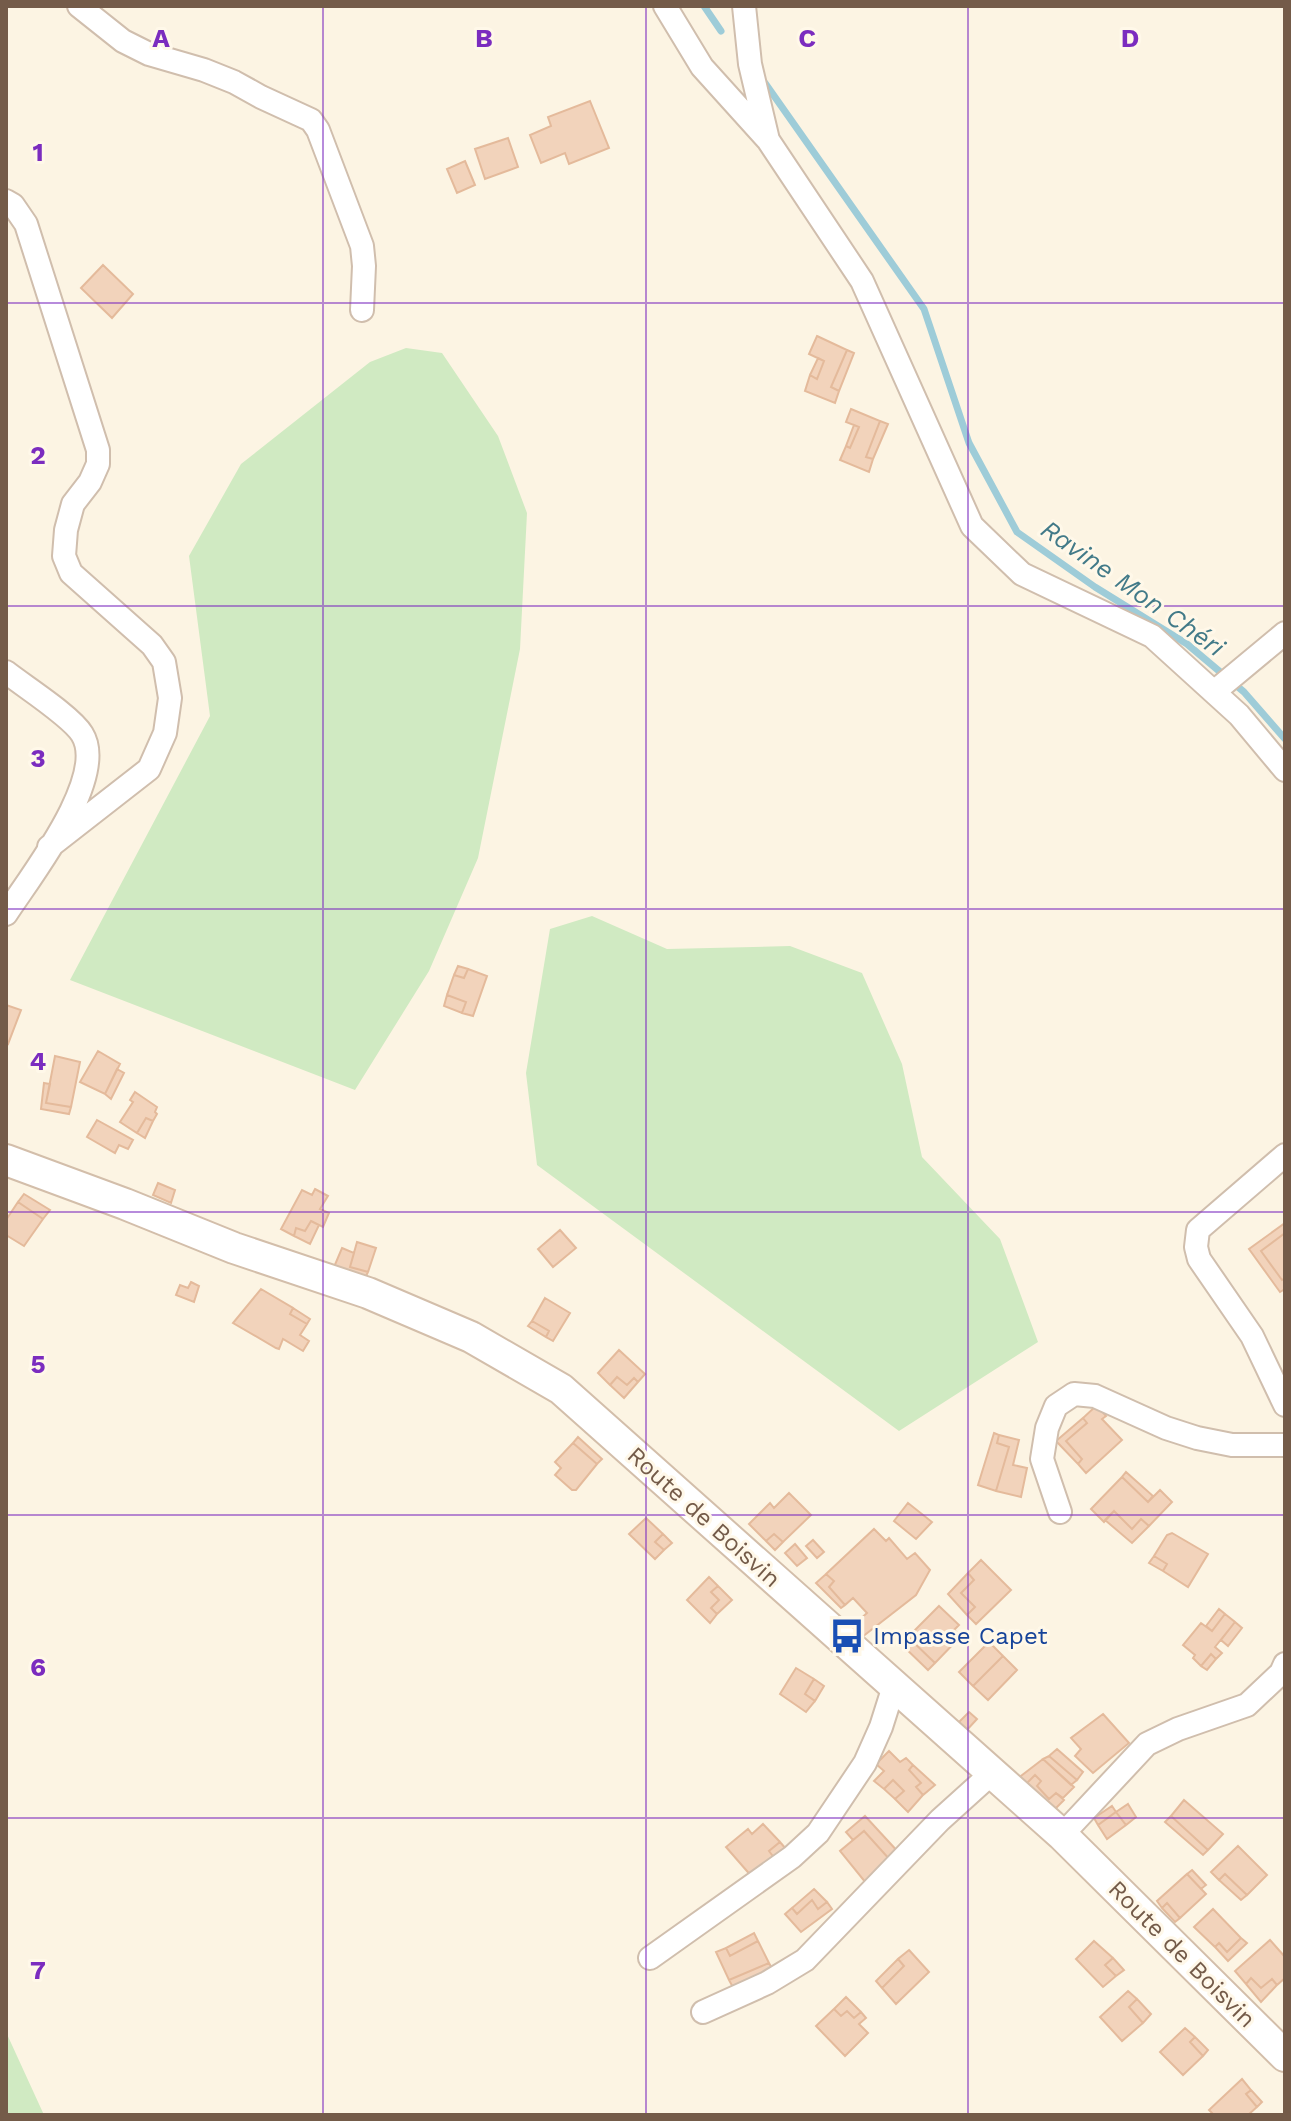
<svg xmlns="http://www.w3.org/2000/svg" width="1291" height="2121" font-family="'Work Sans',sans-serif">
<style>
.green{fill:#d0eac2}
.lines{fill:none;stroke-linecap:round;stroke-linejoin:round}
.stream{stroke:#9eccd8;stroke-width:7}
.building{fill:#f2d3bb;stroke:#e4ba9b;stroke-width:2}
.minor-casing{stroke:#d0bead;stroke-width:26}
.secondary-casing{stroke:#d3beaa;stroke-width:34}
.minor{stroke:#fff;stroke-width:22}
.secondary{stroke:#fff;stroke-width:30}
.grid{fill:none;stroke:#7b2cbf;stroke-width:2;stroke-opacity:0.55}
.labels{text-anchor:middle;stroke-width:6;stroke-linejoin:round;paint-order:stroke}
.street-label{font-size:24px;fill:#745b49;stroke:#fff8e9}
.transit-label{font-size:24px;fill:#164399;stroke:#fff8e9;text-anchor:start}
.water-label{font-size:26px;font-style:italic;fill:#427a88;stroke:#fff8e9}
.grid-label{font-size:26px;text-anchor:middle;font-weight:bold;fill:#7b2cbf;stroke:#fff8e9;stroke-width:6;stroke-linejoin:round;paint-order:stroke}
</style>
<rect width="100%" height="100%" fill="#fcf4e3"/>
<!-- green -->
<path class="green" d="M 406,348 L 442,353 L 498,436 L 527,513 L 520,649 L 478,858 L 429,971 L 355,1090 L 70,980 L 210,716 L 189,556 L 241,464 L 370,362 Z
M 592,916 L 667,949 L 790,946 L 862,973 L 902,1064 L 922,1157 L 1000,1239 L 1038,1342 L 899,1431 L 537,1165 L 526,1073 L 550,929 Z
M 6,2032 L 44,2115 L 6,2115 Z"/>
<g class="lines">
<!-- stream -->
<path class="stream" d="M 704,6 L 721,31
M 765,83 L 924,309 L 969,443 L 1017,532 L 1095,587 L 1187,644 L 1244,692 L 1285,739"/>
</g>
<!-- building -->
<path class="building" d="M 590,101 L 609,148 L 569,164 L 565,153 L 541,163 L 530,135 L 551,126 L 548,117 Z
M 508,138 L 518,167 L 485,179 L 475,149 Z
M 465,161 L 475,185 L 457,193 L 447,169 Z
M 103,265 L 133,294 L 112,318 L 81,288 Z
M 817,336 L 847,350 L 831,387 L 839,391 L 835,403 L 805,391 L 810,375 L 817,379 L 824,361 L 809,354 Z
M 847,350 L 854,353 L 839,391 L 831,387 Z
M 818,358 L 824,361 L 817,379 L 810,375 Z
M 851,409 L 880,421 L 866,457 L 873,459 L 869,472 L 840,460 L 846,446 L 850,448 L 859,427 L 846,422 Z
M 880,421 L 888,424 L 873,459 L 866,457 Z
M 854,425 L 859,427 L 850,448 L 846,446 Z
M 458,966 L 468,969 L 464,978 L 454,975 Z
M 468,969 L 487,976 L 473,1016 L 462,1013 L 466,1002 L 447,995 L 454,975 L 464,978 Z
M 447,995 L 466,1002 L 462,1013 L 444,1006 Z
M 6,1005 L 21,1010 L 8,1044 L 6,1043 Z
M 98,1051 L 120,1064 L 105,1094 L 80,1082 Z
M 55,1056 L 80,1062 L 71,1107 L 46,1103 Z
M 117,1069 L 124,1073 L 111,1099 L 105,1094 Z
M 44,1083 L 50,1084 L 46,1103 L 71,1107 L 69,1114 L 41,1109 Z
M 135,1092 L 157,1107 L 155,1112 L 157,1114 L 153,1121 L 146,1118 L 137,1133 L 120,1122 L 133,1102 L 130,1100 Z
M 146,1118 L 153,1121 L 145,1138 L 137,1133 Z
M 97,1120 L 133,1140 L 128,1149 L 119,1145 L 115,1153 L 87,1137 Z
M 158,1183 L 175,1190 L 171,1203 L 153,1195 Z
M 315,1189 L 328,1196 L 320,1209 L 329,1213 L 323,1227 L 311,1221 L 305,1231 L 296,1228 L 294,1236 L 281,1229 L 302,1190 L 312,1195 Z
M 24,1194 L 50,1210 L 43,1219 L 18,1202 Z
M 18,1202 L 43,1219 L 24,1246 L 6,1235 L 6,1220 Z
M 311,1221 L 319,1225 L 310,1244 L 294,1236 L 296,1228 L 305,1231 Z
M 1285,1223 L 1285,1233 L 1261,1251 L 1282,1280 L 1285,1278 L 1285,1289 L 1280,1292 L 1249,1249 Z
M 560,1230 L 576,1248 L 553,1267 L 538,1249 Z
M 1285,1233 L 1285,1278 L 1282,1280 L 1261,1251 Z
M 357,1242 L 376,1248 L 368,1272 L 350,1267 Z
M 342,1248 L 354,1253 L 350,1267 L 368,1272 L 364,1280 L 334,1267 Z
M 191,1282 L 199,1286 L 194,1302 L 176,1295 L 180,1285 L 188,1288 Z
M 261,1289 L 293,1308 L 290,1314 L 307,1324 L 300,1335 L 309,1341 L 303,1351 L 283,1339 L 279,1349 L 276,1348 L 233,1323 Z
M 545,1298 L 570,1313 L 553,1341 L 546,1337 L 549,1331 L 532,1321 Z
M 293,1308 L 310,1319 L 307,1324 L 290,1314 Z
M 532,1321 L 549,1331 L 546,1337 L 528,1326 Z
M 619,1350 L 645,1374 L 638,1382 L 634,1378 L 627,1385 L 617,1377 L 610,1385 L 598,1373 Z
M 617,1377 L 627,1385 L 634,1378 L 638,1382 L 624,1398 L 610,1385 Z
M 1097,1405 L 1106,1416 L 1102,1419 L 1122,1440 L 1086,1473 L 1078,1464 L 1082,1459 L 1066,1441 L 1087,1423 L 1083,1418 Z
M 1083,1418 L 1087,1423 L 1066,1441 L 1082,1459 L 1078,1464 L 1056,1441 Z
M 994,1433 L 999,1435 L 997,1443 L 1009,1447 L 996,1491 L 978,1485 Z
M 999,1435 L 1019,1440 L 1013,1465 L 1027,1468 L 1021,1497 L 996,1491 L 1009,1447 L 997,1443 Z
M 578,1437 L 602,1459 L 597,1464 L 573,1443 Z
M 573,1443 L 597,1464 L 576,1490 L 572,1490 L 555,1475 L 561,1468 L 555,1462 Z
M 1126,1472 L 1153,1496 L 1148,1502 L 1122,1477 Z
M 1122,1477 L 1148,1502 L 1160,1490 L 1172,1502 L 1149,1526 L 1141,1519 L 1132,1529 L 1114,1511 L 1104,1522 L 1091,1509 Z
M 789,1493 L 811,1515 L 783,1542 L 774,1534 L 766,1541 L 749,1524 L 770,1503 L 774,1508 Z
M 908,1503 L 932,1522 L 916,1539 L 894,1521 Z
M 1114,1511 L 1132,1529 L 1141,1519 L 1149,1526 L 1132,1543 L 1105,1520 Z
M 646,1518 L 663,1534 L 655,1542 L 664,1550 L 655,1559 L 629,1534 Z
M 874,1529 L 886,1541 L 889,1538 L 907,1559 L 915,1553 L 930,1570 L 916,1595 L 857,1641 L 847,1631 L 867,1613 L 853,1598 L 845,1605 L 829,1587 L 834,1581 L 826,1574 Z
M 1172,1533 L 1208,1554 L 1188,1587 L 1163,1571 L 1167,1564 L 1154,1556 L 1167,1535 Z
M 663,1534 L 672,1543 L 664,1550 L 655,1542 Z
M 774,1534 L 783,1542 L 775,1550 L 766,1541 Z
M 813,1540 L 824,1552 L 817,1558 L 806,1546 Z
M 795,1544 L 807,1558 L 797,1566 L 785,1553 Z
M 1154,1556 L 1167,1564 L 1163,1571 L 1149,1563 Z
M 981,1560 L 1011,1590 L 976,1624 L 967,1615 L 975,1607 L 961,1593 L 974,1580 L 968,1573 Z
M 968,1573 L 974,1580 L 961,1593 L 975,1607 L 967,1615 L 948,1594 Z
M 826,1574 L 834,1581 L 829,1587 L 845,1605 L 841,1608 L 816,1583 Z
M 709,1577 L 718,1586 L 711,1592 L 719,1600 L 711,1608 L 717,1614 L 710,1623 L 687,1600 Z
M 718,1586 L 732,1600 L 717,1614 L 711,1608 L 719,1600 L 711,1592 Z
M 939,1606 L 959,1625 L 954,1630 L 961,1636 L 935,1663 L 908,1637 Z
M 1219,1609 L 1225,1614 L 1212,1631 L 1206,1626 Z
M 1225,1614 L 1235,1622 L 1215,1647 L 1222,1653 L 1216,1659 L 1211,1654 L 1201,1666 L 1193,1658 L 1195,1655 L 1183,1645 L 1201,1623 L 1212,1631 Z
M 1235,1622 L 1242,1628 L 1228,1646 L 1221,1640 Z
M 908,1637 L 935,1663 L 928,1670 L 901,1644 Z
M 989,1642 L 1003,1656 L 973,1686 L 959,1672 Z
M 1211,1654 L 1216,1659 L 1207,1670 L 1201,1666 Z
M 1003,1656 L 1017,1670 L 988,1700 L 973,1686 Z
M 796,1668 L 814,1679 L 805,1694 L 815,1701 L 806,1712 L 780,1694 Z
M 814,1679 L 824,1686 L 815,1701 L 805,1694 Z
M 969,1712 L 977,1719 L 965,1732 L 957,1724 Z
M 1103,1714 L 1129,1743 L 1093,1773 L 1075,1756 L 1081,1749 L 1071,1738 Z
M 1057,1749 L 1083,1772 L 1077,1780 L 1049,1756 Z
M 889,1751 L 900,1762 L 906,1758 L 913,1765 L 909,1770 L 921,1783 L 916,1787 L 923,1795 L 908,1812 L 895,1799 L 904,1791 L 893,1780 L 884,1789 L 874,1781 L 884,1771 L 876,1764 Z
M 1049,1756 L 1077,1780 L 1071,1785 L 1043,1759 Z
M 1043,1759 L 1074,1787 L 1063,1798 L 1056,1793 L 1049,1799 L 1037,1786 L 1041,1781 L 1035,1775 L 1024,1786 L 1017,1779 Z
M 913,1765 L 935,1785 L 923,1795 L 916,1787 L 921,1783 L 909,1770 Z
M 1035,1775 L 1041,1781 L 1037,1786 L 1049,1799 L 1056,1793 L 1064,1800 L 1052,1812 L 1024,1786 Z
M 893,1780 L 904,1791 L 895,1799 L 884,1789 Z
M 1184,1800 L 1223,1834 L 1208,1850 L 1171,1816 Z
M 1128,1804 L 1136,1817 L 1126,1825 L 1116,1812 Z
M 1112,1806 L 1116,1812 L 1098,1825 L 1094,1818 Z
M 1116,1812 L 1126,1825 L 1107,1839 L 1098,1825 Z
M 865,1816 L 900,1854 L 891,1861 L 864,1831 L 853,1840 L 846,1832 Z
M 1171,1816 L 1208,1850 L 1203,1855 L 1165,1822 Z
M 763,1824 L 780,1842 L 769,1851 L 775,1859 L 753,1878 L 726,1847 L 748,1829 L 752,1834 Z
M 864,1831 L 891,1861 L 866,1883 L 840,1851 Z
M 780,1842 L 786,1849 L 775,1859 L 769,1851 Z
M 1238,1846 L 1267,1875 L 1247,1895 L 1225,1874 L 1219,1880 L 1211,1872 Z
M 1192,1870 L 1206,1885 L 1201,1889 L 1187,1874 Z
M 1187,1874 L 1206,1894 L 1180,1918 L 1167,1903 L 1162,1908 L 1157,1901 Z
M 1225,1874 L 1247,1895 L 1241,1900 L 1219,1880 Z
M 814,1889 L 827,1902 L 818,1909 L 812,1900 L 797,1914 L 792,1908 Z
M 812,1900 L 818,1909 L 827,1902 L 832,1909 L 801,1932 L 785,1914 L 792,1908 L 797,1914 Z
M 1167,1903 L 1180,1918 L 1175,1922 L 1162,1908 Z
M 1213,1909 L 1241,1938 L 1227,1952 L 1219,1943 L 1215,1947 L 1194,1927 Z
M 754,1933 L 758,1941 L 730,1956 L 726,1948 Z
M 1241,1938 L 1247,1943 L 1228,1961 L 1215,1947 L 1219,1943 L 1227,1952 Z
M 1270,1940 L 1285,1957 L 1285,1978 L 1277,1985 L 1272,1979 L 1261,1988 L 1251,1978 L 1246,1984 L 1235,1971 Z
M 758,1941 L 769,1963 L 729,1980 L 716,1952 L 726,1948 L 730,1956 Z
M 1094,1941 L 1113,1958 L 1105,1965 L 1116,1976 L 1103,1987 L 1076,1959 Z
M 909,1950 L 929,1972 L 896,2004 L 882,1988 L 904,1966 L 898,1959 Z
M 1113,1958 L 1124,1970 L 1116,1976 L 1105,1965 Z
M 898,1959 L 904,1966 L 882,1988 L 876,1981 Z
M 769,1963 L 774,1972 L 736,1993 L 729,1980 Z
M 1251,1978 L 1261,1988 L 1272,1979 L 1277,1985 L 1261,2002 L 1246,1984 Z
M 1128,1991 L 1137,1999 L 1129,2007 L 1143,2023 L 1122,2041 L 1100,2017 Z
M 846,1997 L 861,2012 L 854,2018 L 847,2011 L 841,2016 L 834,2009 Z
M 1137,1999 L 1151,2014 L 1143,2023 L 1129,2007 Z
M 834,2009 L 841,2016 L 847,2011 L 854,2018 L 861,2012 L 866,2018 L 859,2024 L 868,2033 L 845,2056 L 816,2026 Z
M 1185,2028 L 1195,2037 L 1190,2042 L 1203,2056 L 1183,2075 L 1160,2052 Z
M 1195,2037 L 1208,2050 L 1203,2056 L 1190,2042 Z
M 1242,2079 L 1251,2090 L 1246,2094 L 1257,2107 L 1248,2115 L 1214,2115 L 1209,2110 Z
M 1251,2090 L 1262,2102 L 1257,2107 L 1246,2094 Z"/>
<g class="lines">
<!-- minor casing -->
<g class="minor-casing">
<path id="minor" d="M 79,6 L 123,41 L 149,54 L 204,70 L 234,82 L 261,97 L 311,120 L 318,130 L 362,246 L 364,266 L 362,310
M 665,6 L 702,67 L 767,139
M 744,6 L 750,64 L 768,140 L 862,281 L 972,526 L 1022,574 L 1152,636 L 1239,715 L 1285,770
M 6,201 L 13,205 L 26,224 L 98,450 L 98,464 L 90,482 L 73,504 L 66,530 L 64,556 L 71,573 L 152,645 L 164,662 L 170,698 L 165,733 L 149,769 L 49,847
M 6,672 C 25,687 71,716 82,734 C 109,777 30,877 6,914
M 1214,692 L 1285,633
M 1285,1155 L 1198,1230 L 1196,1247 L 1199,1259 L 1252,1336 L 1285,1405
M 1060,1512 L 1042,1459 L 1047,1428 L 1056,1406 L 1074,1394 L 1095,1396 L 1166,1428 L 1197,1438 L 1232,1445 L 1285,1445
M 1062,1835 L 1147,1744 L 1178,1729 L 1247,1705 L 1281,1673 L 1285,1664
M 650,1958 L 792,1857 L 818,1833 L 865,1763 L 881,1727 L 894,1686
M 703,2012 L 767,1983 L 805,1960 L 940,1820 L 992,1773"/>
</g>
<!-- secondary casing -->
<g class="secondary-casing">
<path id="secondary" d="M 6,1160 L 125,1204 L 234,1248 L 368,1293 L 471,1337 L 561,1389 L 1062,1835 L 1285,2056"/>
</g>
<!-- minor -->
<use href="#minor" class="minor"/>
<!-- secondary -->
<use href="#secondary" class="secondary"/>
</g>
<!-- grid -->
<path class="grid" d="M 323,6 L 323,2115M 646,6 L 646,2115M 968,6 L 968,2115M 6,303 L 1285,303M 6,606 L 1285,606M 6,909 L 1285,909M 6,1212 L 1285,1212M 6,1515 L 1285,1515M 6,1818 L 1285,1818"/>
<!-- icons -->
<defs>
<g id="bus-bare" transform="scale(2.76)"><path d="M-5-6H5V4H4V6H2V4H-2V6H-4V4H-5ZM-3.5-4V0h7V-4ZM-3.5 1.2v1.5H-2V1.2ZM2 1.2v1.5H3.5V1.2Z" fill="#1a4fb4" stroke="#fff8e9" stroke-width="2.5" paint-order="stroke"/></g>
</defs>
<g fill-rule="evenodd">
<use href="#bus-bare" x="847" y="1636"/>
</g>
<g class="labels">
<!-- street labels -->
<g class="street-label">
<text transform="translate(704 1517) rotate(42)" y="8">Route de Boisvin</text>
<text transform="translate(1182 1954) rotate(45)" y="8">Route de Boisvin</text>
</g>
<!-- transit labels -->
<g class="transit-label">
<text x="873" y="1644">Impasse Capet</text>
</g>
<!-- water labels -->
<g class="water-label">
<text transform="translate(1133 588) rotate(35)" y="9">Ravine Mon Chéri</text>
</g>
</g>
<g class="grid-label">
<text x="161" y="47">A</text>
<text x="484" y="47">B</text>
<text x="807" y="47">C</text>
<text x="1130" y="47">D</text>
<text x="38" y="161">1</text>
<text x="38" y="464">2</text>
<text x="38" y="767">3</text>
<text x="38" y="1070">4</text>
<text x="38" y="1373">5</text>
<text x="38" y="1676">6</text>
<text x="38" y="1979">7</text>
</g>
<!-- border -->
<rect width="1291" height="2121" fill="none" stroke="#745b49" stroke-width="16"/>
</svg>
